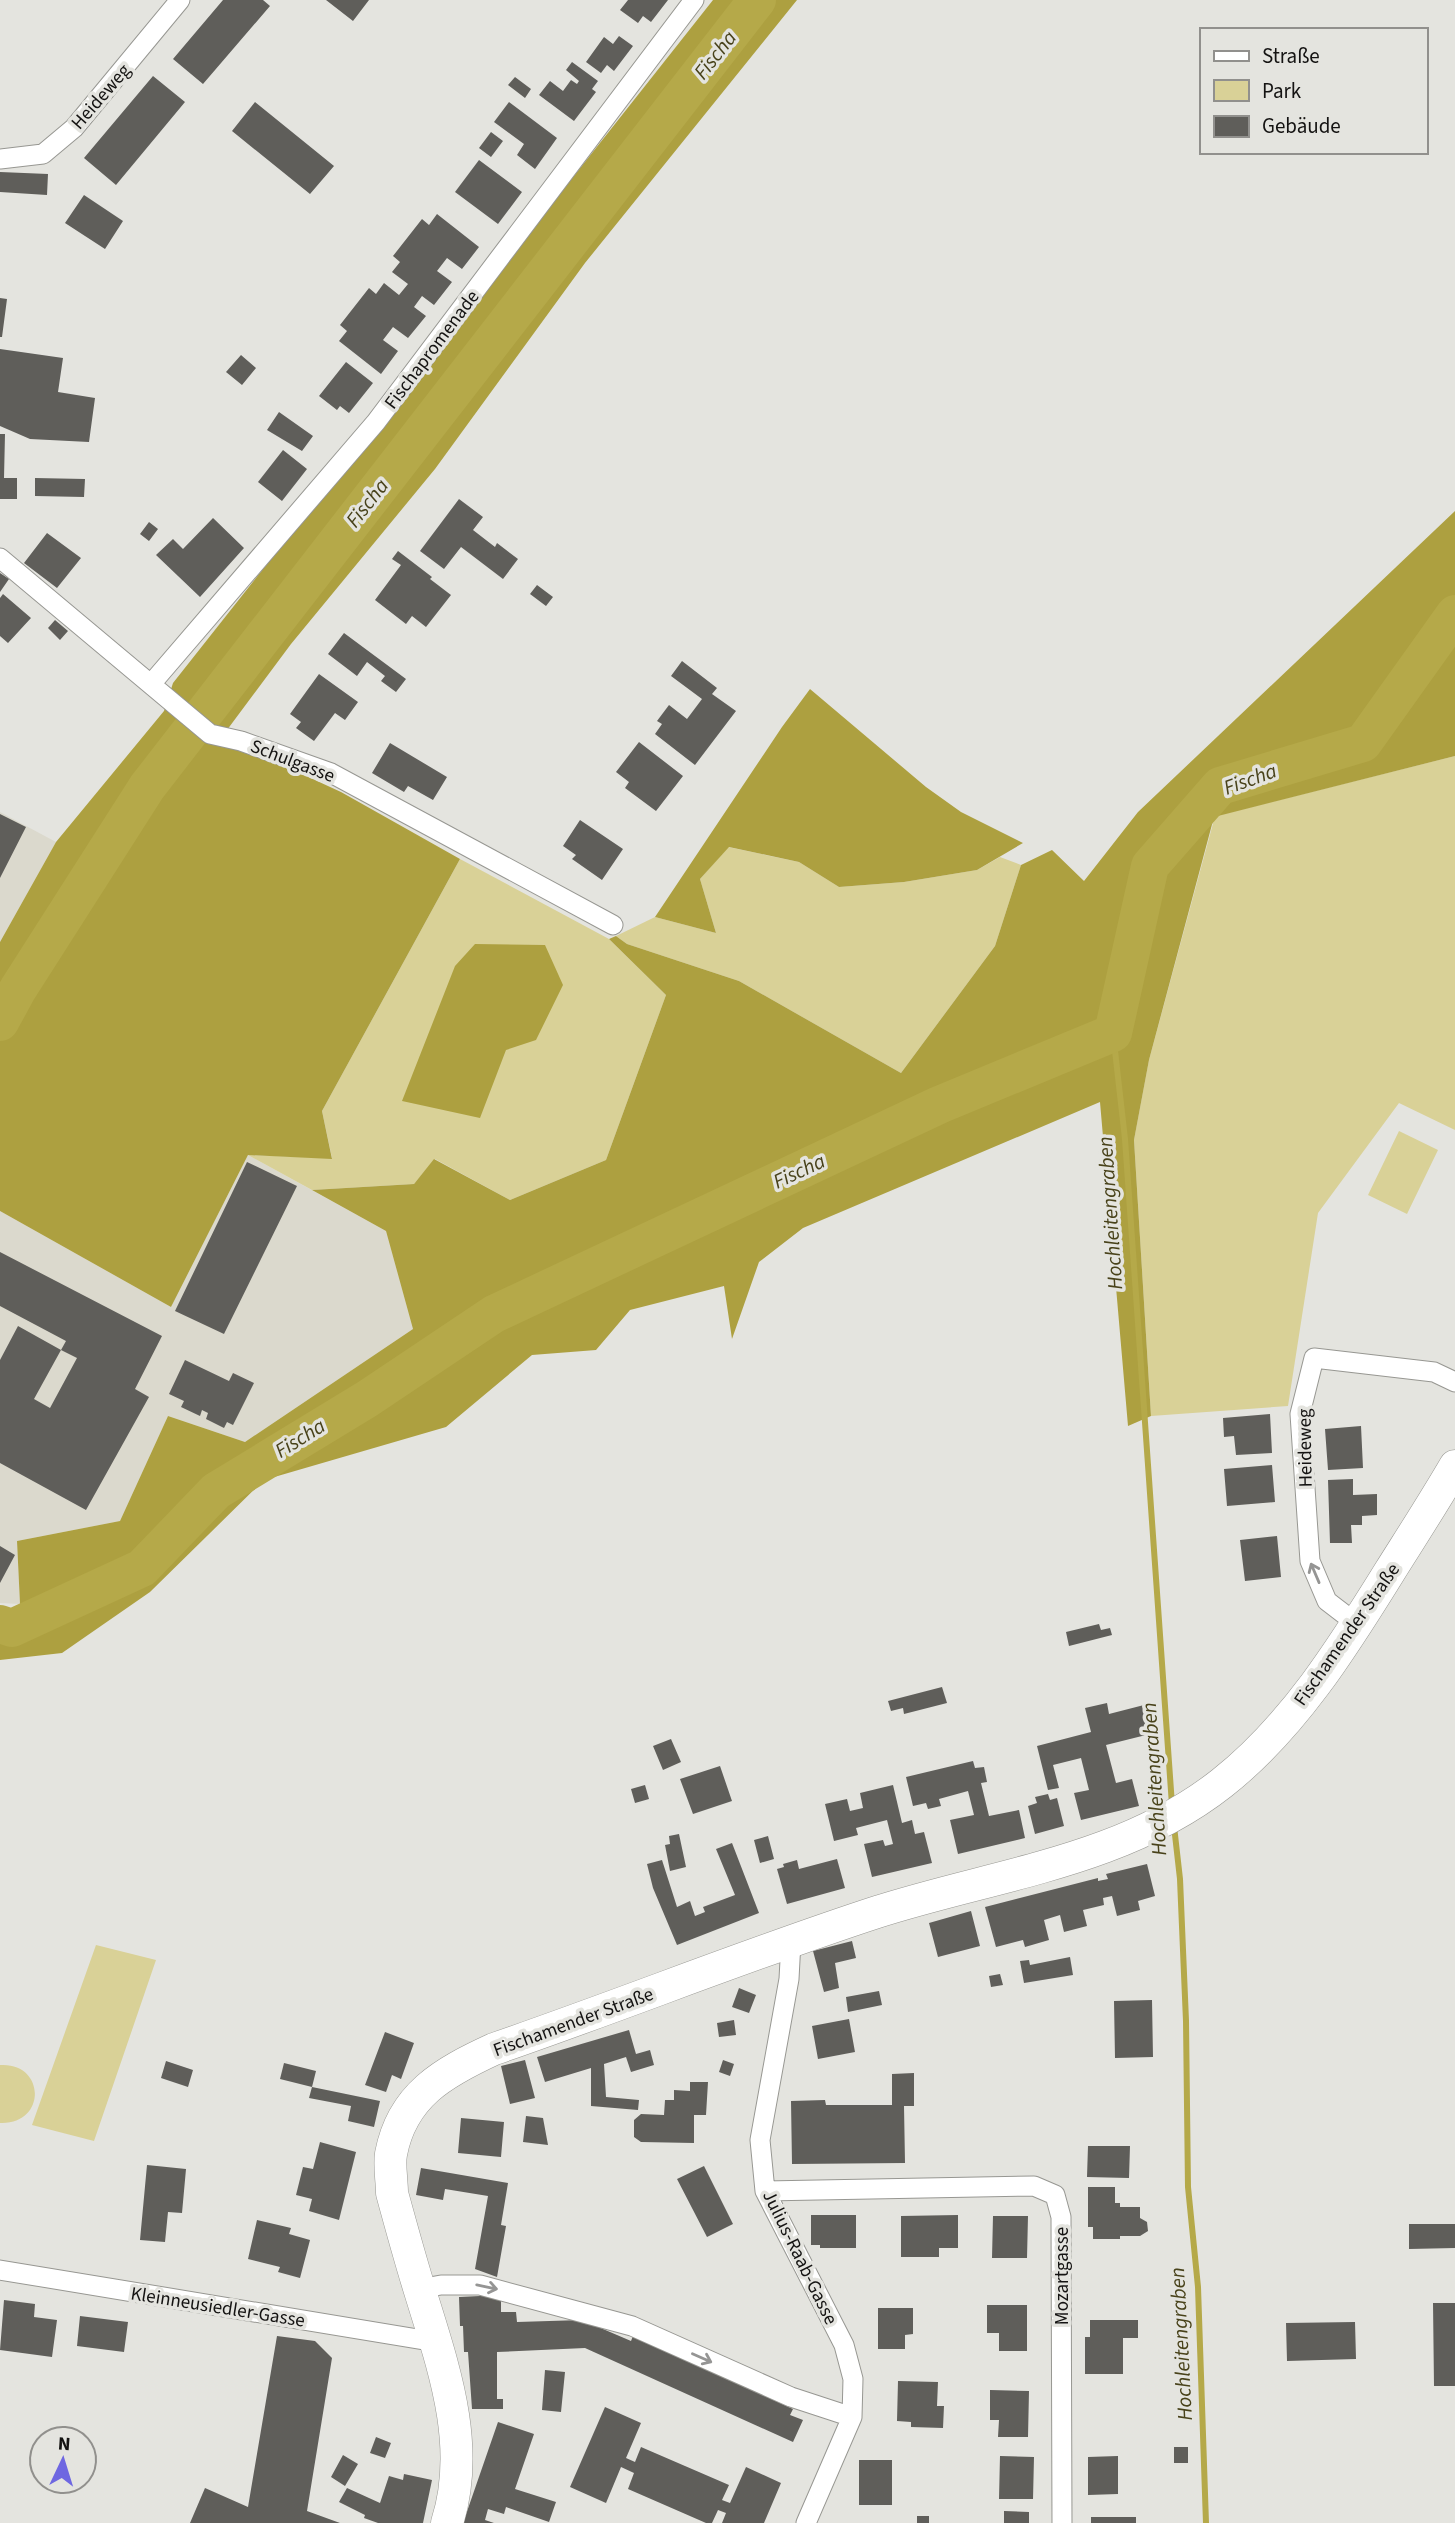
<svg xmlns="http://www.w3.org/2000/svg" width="1455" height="2523" font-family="'Source Sans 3',sans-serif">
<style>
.built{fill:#dbd9cd}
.green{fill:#d9d197}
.forest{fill:#ada040}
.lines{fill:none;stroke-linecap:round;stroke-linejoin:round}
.stream{stroke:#b5a949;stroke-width:6}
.river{stroke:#b5a949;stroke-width:38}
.building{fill:#5f5e5a}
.minor-casing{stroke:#979792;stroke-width:21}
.primary-casing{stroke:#979792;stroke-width:33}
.minor{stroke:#fff;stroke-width:19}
.primary{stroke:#fff;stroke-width:32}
.oneway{stroke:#959594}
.labels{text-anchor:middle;stroke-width:7;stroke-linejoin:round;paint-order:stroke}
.street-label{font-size:19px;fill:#141312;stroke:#e4e4df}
.water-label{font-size:21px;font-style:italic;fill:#48421a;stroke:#e4e4df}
</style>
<rect width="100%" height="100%" fill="#e4e4df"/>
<!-- built -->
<path class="built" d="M 0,812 L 56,842 L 0,942 Z
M 248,1155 L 386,1231 L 413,1329 L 245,1442 L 168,1416 L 120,1521 L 17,1541 L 20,1604 L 0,1603 L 0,1211 L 171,1307 Z"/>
<!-- green -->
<path class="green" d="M 1455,756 L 1455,1130 L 1399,1103 L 1318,1213 L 1288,1406 L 1151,1416 L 1134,1140 L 1149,1060 L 1215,816 Z
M 728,847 L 799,862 L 839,887 L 904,882 L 977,870 L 1000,857 L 1021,865 L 995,946 L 901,1073 L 739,981 L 627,944 L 616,936 L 655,917 L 716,933 L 700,879 Z
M 460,859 L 609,939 L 666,995 L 606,1160 L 510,1200 L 435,1159 L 414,1184 L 312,1190 L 248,1155 L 332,1158 L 322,1111 Z
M 1399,1131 L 1438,1150 L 1407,1214 L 1368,1195 Z
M 96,1945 L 156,1960 L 94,2141 L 32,2125 Z
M 0,2065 C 46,2062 47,2125 0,2123 Z"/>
<!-- forest -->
<path class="forest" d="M 713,0 L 797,0 L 585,263 L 435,469 L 291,644 L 224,734 L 228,740 L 341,792 L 460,859 L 322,1111 L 332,1159 L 248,1155 L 171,1307 L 0,1211 L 0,942 L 56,842 L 164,711 L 173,683 Z
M 1455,511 L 1455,756 L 1214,817 L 1149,1060 L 1134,1140 L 1151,1416 L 1128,1426 L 1100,1102 L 803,1228 L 759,1262 L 732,1339 L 724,1286 L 630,1310 L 596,1350 L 532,1355 L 446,1427 L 264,1480 L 150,1592 L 62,1653 L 0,1660 L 0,1631 L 30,1631 L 20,1604 L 17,1541 L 120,1521 L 168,1416 L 245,1442 L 413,1329 L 386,1231 L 312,1190 L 414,1184 L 434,1159 L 510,1200 L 606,1160 L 666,995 L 609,939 L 616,936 L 627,944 L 739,981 L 901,1073 L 995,946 L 1021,865 L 1052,850 L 1084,881 L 1138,812 Z
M 810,689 L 926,787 L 961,812 L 1023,843 L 977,870 L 904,882 L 839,887 L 799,862 L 729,847 L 700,879 L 716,933 L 655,917 L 782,727 Z
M 475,944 L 545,945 L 563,985 L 536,1040 L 506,1050 L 480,1118 L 402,1101 L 455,966 Z"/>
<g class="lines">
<!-- stream -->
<path class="stream" d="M 1113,1033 L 1125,1139 L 1172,1805
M 1174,1826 L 1180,1879 L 1186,2021 L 1188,2187 L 1198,2287 L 1206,2523"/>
<!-- river -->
<path class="river" d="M 0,1022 L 18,989 L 147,787 L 757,0
M 0,1624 L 12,1628 L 142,1568 L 216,1491 L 367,1399 L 494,1314 L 939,1105 L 1113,1033 L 1150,866 L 1220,786 L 1363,743 L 1455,614"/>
</g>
<!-- building -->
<path class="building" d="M 223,0 L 263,0 L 270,6 L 203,84 L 173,59 Z
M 326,0 L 369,0 L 353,21 Z
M 628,0 L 668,0 L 651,22 L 643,16 L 638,23 L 620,10 Z
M 619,36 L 633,46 L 614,71 L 607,65 L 601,73 L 586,62 L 604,37 L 613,44 Z
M 572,62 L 598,81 L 592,89 L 596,92 L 574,121 L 539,95 L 550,81 L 563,91 L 571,80 L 577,84 L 579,81 L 566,70 Z
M 153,76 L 185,102 L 116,185 L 84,158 Z
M 515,77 L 531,89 L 525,98 L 508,85 Z
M 255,102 L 334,166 L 310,194 L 232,131 Z
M 509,102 L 557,138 L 535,169 L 517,155 L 524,144 L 494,122 Z
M 491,132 L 503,141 L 491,157 L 479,148 Z
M 479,160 L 522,192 L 498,224 L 455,192 Z
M 0,172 L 48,174 L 47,195 L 0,192 Z
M 84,195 L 123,221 L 105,249 L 65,223 Z
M 437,214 L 479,247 L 462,269 L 447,258 L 437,271 L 452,282 L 434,305 L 422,296 L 414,307 L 426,316 L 408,338 L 393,327 L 383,340 L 398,351 L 381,374 L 339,341 L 347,331 L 340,325 L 369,288 L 376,294 L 384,283 L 399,295 L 408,284 L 392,272 L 400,262 L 393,256 L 422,219 L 429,225 Z
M 0,298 L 7,299 L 2,337 L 0,337 Z
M 0,349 L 63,358 L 58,392 L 95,398 L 89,442 L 30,439 L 0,426 Z
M 241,355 L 256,368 L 242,385 L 226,372 Z
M 346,362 L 373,383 L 349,413 L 340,406 L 337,410 L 319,396 Z
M 279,412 L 313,436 L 302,451 L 267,430 Z
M 0,434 L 5,434 L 4,478 L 17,478 L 17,499 L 0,499 Z
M 283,450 L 307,469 L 282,501 L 258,482 Z
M 35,478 L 85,479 L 84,497 L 35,496 Z
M 459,499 L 483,517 L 473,530 L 495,547 L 497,543 L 518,559 L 503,579 L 461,547 L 444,569 L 420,551 Z
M 213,518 L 244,548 L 200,597 L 156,555 L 173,539 L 183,549 Z
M 149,522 L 158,529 L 149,541 L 140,534 Z
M 47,533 L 81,558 L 57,588 L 24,563 Z
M 398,551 L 432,577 L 430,579 L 451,595 L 426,627 L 412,616 L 406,624 L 375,600 L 401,565 L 392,559 Z
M 0,573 L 9,579 L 0,592 Z
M 537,585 L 553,597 L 546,606 L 530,594 Z
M 3,594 L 31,618 L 8,643 L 0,636 L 0,598 Z
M 55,620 L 68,631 L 60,640 L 48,628 Z
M 344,633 L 406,679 L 396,692 L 381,681 L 385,676 L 367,662 L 357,676 L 328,654 Z
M 682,661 L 717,688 L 712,694 L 736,711 L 695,765 L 655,734 L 662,724 L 657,721 L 669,705 L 687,719 L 702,699 L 671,676 Z
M 319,674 L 358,702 L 345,720 L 335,713 L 314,741 L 296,728 L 301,722 L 290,714 Z
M 639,742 L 683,776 L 656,811 L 625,788 L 629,782 L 616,772 Z
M 390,743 L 447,777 L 433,800 L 408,786 L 404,792 L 372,773 Z
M 0,814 L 26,827 L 0,878 Z
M 580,820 L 623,849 L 602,880 L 572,859 L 576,855 L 563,846 Z
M 247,1162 L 297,1186 L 224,1334 L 175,1311 Z
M 0,1252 L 162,1336 L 135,1389 L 149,1397 L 86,1510 L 0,1463 L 0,1360 L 18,1326 L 61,1350 L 34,1399 L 50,1408 L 77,1358 L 61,1350 L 66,1341 L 0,1306 Z
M 185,1360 L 229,1381 L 233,1373 L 254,1383 L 233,1425 L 227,1422 L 224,1428 L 206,1419 L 208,1413 L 202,1410 L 200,1416 L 181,1407 L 184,1401 L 169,1394 Z
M 1270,1414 L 1272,1453 L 1236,1455 L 1234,1436 L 1224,1437 L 1223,1418 Z
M 1361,1426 L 1363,1468 L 1328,1470 L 1325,1429 Z
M 1272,1465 L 1275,1502 L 1227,1506 L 1224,1469 Z
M 1353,1479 L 1353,1495 L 1377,1494 L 1377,1515 L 1362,1516 L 1362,1525 L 1351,1525 L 1352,1543 L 1330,1543 L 1328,1480 Z
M 1277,1536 L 1281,1577 L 1245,1581 L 1240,1540 Z
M 0,1546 L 15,1555 L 0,1583 Z
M 1099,1624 L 1101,1630 L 1110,1628 L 1112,1635 L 1069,1646 L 1066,1632 Z
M 942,1687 L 947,1703 L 904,1714 L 903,1708 L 891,1711 L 888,1701 Z
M 1107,1703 L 1109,1714 L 1144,1705 L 1146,1735 L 1106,1745 L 1116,1783 L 1132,1779 L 1139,1806 L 1081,1820 L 1074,1793 L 1089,1790 L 1081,1758 L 1053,1765 L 1059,1788 L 1048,1790 L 1037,1746 L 1091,1732 L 1085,1708 Z
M 671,1739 L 681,1762 L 663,1770 L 653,1746 Z
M 973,1761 L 975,1768 L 984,1767 L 987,1782 L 981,1783 L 989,1816 L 1019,1810 L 1025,1838 L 958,1854 L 950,1820 L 974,1815 L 968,1791 L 939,1799 L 941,1806 L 928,1809 L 926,1803 L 913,1806 L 906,1777 Z
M 720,1766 L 732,1801 L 693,1814 L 680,1779 Z
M 645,1785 L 649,1799 L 635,1803 L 631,1789 Z
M 893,1785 L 902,1823 L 912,1820 L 915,1834 L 924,1832 L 932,1863 L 872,1877 L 864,1844 L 883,1840 L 885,1846 L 893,1844 L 887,1820 L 856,1828 L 858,1835 L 834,1841 L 825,1804 L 847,1799 L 850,1811 L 863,1808 L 860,1793 Z
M 1048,1794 L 1050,1800 L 1057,1798 L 1064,1826 L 1035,1834 L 1028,1806 L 1037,1803 L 1035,1797 Z
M 679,1834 L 686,1867 L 670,1871 L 665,1845 L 670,1844 L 669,1836 Z
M 768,1836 L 774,1859 L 760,1863 L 754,1840 Z
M 732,1843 L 759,1913 L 677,1945 L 653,1888 L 647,1864 L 662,1860 L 677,1907 L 690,1901 L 695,1916 L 705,1912 L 703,1907 L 735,1895 L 716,1849 Z
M 837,1859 L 845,1888 L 787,1904 L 777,1869 L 784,1867 L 783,1864 L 797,1860 L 799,1869 Z
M 1147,1864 L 1155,1896 L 1138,1901 L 1140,1910 L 1117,1916 L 1112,1896 L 1103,1898 L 1104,1905 L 1083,1910 L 1087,1926 L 1064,1932 L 1060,1915 L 1044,1920 L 1049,1940 L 1025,1947 L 1023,1940 L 996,1947 L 985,1907 L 1098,1878 L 1098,1881 L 1108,1879 L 1106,1874 Z
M 971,1911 L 980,1946 L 938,1957 L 929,1923 Z
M 852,1941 L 856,1958 L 835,1963 L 839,1988 L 824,1992 L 813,1951 Z
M 1070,1957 L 1073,1975 L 1024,1983 L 1020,1961 L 1029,1960 L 1030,1965 Z
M 1000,1974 L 1003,1985 L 991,1987 L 989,1976 Z
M 739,1988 L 756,1995 L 749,2013 L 732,2007 Z
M 879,1991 L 882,2005 L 848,2012 L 846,1997 Z
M 1152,2000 L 1153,2057 L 1115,2058 L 1114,2001 Z
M 849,2019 L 855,2052 L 818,2059 L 812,2026 Z
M 734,2020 L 736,2035 L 719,2037 L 717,2023 Z
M 629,2030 L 636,2054 L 650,2050 L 654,2065 L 631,2072 L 626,2057 L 604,2064 L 606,2097 L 639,2100 L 638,2110 L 591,2106 L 591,2068 L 545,2082 L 537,2057 Z
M 385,2032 L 414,2043 L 401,2079 L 392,2075 L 386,2092 L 365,2085 Z
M 525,2060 L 535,2098 L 510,2104 L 501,2066 Z
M 723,2060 L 734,2064 L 730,2076 L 719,2072 Z
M 166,2061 L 193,2070 L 188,2087 L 161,2078 Z
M 284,2063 L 316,2071 L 312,2087 L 380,2101 L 374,2127 L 348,2121 L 351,2106 L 309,2098 L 312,2087 L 280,2079 Z
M 914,2073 L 914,2106 L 904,2106 L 905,2163 L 792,2164 L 791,2101 L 825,2100 L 826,2105 L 892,2105 L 892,2074 Z
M 690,2082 L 708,2082 L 706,2115 L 694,2115 L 694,2143 L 641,2142 L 634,2137 L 634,2120 L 641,2114 L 664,2115 L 665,2100 L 674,2100 L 674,2090 L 690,2091 Z
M 526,2116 L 543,2118 L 548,2145 L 523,2142 Z
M 461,2118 L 504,2122 L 501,2157 L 458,2153 Z
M 320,2142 L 356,2152 L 339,2220 L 309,2211 L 312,2199 L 296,2195 L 303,2167 L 313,2169 Z
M 1088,2146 L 1130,2146 L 1129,2178 L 1087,2177 Z
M 147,2165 L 186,2169 L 182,2213 L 168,2212 L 165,2242 L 140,2240 Z
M 704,2166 L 733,2224 L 707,2237 L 677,2179 Z
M 421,2168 L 508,2183 L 501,2225 L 506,2226 L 497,2277 L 475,2269 L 488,2196 L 445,2189 L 443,2200 L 416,2195 Z
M 1088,2187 L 1115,2187 L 1115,2203 L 1120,2203 L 1120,2207 L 1140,2207 L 1140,2218 L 1147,2222 L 1148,2231 L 1140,2236 L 1120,2236 L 1120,2239 L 1093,2239 L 1093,2227 L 1088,2227 Z
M 811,2215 L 856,2215 L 856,2248 L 820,2248 L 820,2245 L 811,2245 Z
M 958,2215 L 958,2248 L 939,2248 L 939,2257 L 901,2257 L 901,2216 Z
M 993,2216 L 1028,2216 L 1027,2258 L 992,2258 Z
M 257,2220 L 291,2228 L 289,2234 L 310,2240 L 300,2278 L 278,2272 L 280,2267 L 248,2259 Z
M 1409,2224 L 1455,2224 L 1455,2248 L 1409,2249 Z
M 501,2295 L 501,2312 L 516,2312 L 517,2322 L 582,2320 L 631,2341 L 633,2336 L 793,2409 L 790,2415 L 803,2420 L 793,2442 L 585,2348 L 497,2352 L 497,2399 L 503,2399 L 503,2409 L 472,2409 L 468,2352 L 464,2352 L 463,2326 L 460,2326 L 459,2297 Z
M 4,2300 L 35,2304 L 34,2317 L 57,2320 L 52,2357 L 0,2350 Z
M 1433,2303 L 1455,2303 L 1455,2386 L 1434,2386 Z
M 987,2305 L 1027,2305 L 1027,2351 L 999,2351 L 999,2333 L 987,2333 Z
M 878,2308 L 913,2308 L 913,2334 L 905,2335 L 905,2349 L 878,2349 Z
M 80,2316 L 128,2322 L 124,2352 L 77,2346 Z
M 1090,2320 L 1138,2320 L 1138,2338 L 1123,2338 L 1123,2374 L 1085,2374 L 1085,2337 L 1090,2337 Z
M 1355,2322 L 1356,2359 L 1287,2361 L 1286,2323 Z
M 277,2336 L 315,2341 L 332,2358 L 307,2511 L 340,2523 L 190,2523 L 205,2488 L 248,2507 Z
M 545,2370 L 565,2372 L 561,2412 L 542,2410 Z
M 898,2381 L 938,2382 L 937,2406 L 944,2406 L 943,2428 L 911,2427 L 911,2422 L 897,2421 Z
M 990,2390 L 1029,2391 L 1028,2437 L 998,2437 L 999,2420 L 990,2420 Z
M 605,2407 L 641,2423 L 626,2458 L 635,2462 L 641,2447 L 729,2485 L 722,2500 L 730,2503 L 746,2467 L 781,2483 L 764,2523 L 722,2523 L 726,2513 L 718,2510 L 712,2523 L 706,2523 L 628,2489 L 634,2473 L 621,2467 L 606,2503 L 570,2487 Z
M 498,2422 L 534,2434 L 515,2489 L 556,2502 L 549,2522 L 506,2507 L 504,2514 L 488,2509 L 485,2520 L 494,2523 L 463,2523 Z
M 376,2437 L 391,2443 L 385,2458 L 370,2453 Z
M 1174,2447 L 1188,2447 L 1188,2463 L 1174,2463 Z
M 343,2455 L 358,2464 L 345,2486 L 331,2477 Z
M 1000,2456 L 1034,2457 L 1033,2499 L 999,2499 Z
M 1118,2456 L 1118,2494 L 1088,2495 L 1088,2457 Z
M 859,2460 L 892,2460 L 892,2505 L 859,2505 Z
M 404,2474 L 432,2480 L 423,2523 L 378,2523 L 364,2518 L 365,2515 L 339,2502 L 347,2488 L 380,2503 L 389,2476 L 403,2480 Z
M 1004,2511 L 1029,2512 L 1029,2523 L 1004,2523 Z
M 917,2516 L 929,2516 L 929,2523 L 917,2523 Z
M 1091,2517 L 1136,2517 L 1136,2523 L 1091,2523 Z"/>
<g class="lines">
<!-- minor casing -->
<g class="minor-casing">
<path id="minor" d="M 0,159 L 43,154 L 74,128 L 180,0
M 0,558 L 210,734 L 241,741 L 331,773 L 613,925
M 151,684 L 376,422 L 694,0
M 1357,1624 L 1327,1601 L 1310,1561 L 1300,1414 L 1314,1358 L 1434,1372 L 1455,1382
M 791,1941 L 789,1979 L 760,2140 L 765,2191 L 844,2345 L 853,2379 L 852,2417 L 806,2523
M 765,2191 L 1034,2186 L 1055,2195 L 1061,2217 L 1062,2523
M 0,2270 L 436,2342
M 419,2289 L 441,2285 L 480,2285 L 632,2326 L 791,2397 L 852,2417"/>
</g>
<!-- primary casing -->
<g class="primary-casing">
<path id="primary" d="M 447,2523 C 472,2445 443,2366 420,2291 C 410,2259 401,2226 392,2193 C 392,2181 389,2166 391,2154 C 402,2095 444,2072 494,2049 C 622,2005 748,1954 877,1912 C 995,1874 1122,1862 1222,1783 C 1293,1727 1343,1647 1390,1571 C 1412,1536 1434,1502 1455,1466"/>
</g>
<!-- minor -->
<use href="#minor" class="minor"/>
<!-- primary -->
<use href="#primary" class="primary"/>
</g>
<!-- one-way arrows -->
<defs><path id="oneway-shaft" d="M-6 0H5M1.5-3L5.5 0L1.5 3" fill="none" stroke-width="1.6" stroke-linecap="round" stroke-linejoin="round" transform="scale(1.75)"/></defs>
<g class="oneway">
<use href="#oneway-shaft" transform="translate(1315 1573) rotate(-113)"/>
<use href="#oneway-shaft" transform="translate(487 2287) rotate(12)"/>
<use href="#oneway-shaft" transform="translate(702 2358) rotate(24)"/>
</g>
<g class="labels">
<!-- street labels -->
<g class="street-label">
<text transform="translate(100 96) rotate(-49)" y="7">Heideweg</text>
<text transform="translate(431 349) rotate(-53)" y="7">Fischapromenade</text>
<text transform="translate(293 760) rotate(21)" y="7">Schulgasse</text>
<text transform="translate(1304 1448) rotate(-91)" y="7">Heideweg</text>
<text transform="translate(1346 1634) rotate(-55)" y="7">Fischamender Straße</text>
<text transform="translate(573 2021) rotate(-20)" y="7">Fischamender Straße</text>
<text transform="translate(801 2257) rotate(64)" y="7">Julius-Raab-Gasse</text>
<text transform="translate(1061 2276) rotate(-90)" y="7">Mozartgasse</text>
<text transform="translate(218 2306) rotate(9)" y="7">Kleinneusiedler-Gasse</text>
</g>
<!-- water labels -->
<g class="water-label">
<text transform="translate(715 55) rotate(-52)" y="7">Fischa</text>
<text transform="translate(367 503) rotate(-52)" y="7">Fischa</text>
<text transform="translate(1250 779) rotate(-20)" y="7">Fischa</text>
<text transform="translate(799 1171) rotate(-25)" y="7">Fischa</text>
<text transform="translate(1110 1213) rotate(-94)" y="7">Hochleitengraben</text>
<text transform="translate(300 1438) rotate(-32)" y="7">Fischa</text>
<text transform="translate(1154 1779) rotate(-94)" y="7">Hochleitengraben</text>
<text transform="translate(1181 2344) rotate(-93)" y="7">Hochleitengraben</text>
</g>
</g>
<!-- legend -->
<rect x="1200" y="28" width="228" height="126" fill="#e4e4df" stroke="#91908d" stroke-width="2"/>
<rect x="1214" y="51" width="35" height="10" fill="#ffffff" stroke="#91908d" stroke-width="2"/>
<text x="1262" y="63" font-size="21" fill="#141312">Straße</text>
<rect x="1214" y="80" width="35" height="21" fill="#d9d197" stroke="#91908d" stroke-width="2"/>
<text x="1262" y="98" font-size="21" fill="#141312">Park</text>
<rect x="1214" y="116" width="35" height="21" fill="#5f5e5a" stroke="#91908d" stroke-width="2"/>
<text x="1262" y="133" font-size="21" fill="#141312">Gebäude</text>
<!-- north arrow -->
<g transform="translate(63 2460) rotate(4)"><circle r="33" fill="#e4e4df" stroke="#91908d" stroke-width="2"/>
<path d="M0-5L12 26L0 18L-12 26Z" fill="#6e67e1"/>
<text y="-10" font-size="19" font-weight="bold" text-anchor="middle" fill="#141312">N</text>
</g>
</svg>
